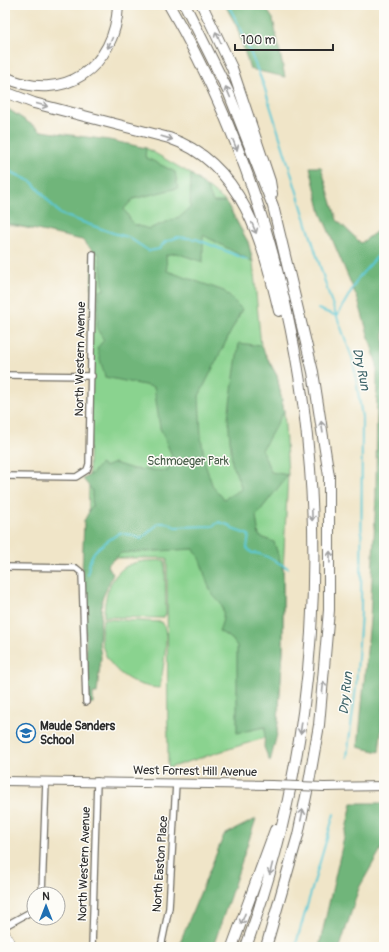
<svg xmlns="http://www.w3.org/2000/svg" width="389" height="952" font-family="Pangolin,sans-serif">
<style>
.green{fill:#8ad38f;stroke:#5a7f5d}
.forest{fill:#6fb57a;stroke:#4d7052}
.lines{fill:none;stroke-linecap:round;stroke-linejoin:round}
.stream{stroke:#5dc9d6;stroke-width:2}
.street-casing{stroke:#706c62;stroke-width:8}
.secondary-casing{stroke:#706c62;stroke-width:10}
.highway-casing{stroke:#706c62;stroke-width:12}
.street{stroke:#fff;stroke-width:5.5}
.secondary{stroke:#fff;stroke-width:8}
.highway{stroke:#fff;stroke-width:10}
.secondary-bridge-casing{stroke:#706c62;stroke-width:10;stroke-linecap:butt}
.secondary-bridge{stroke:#fff;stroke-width:8}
.oneway{stroke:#a0a0a0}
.labels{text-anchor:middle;stroke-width:3;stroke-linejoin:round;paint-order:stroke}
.street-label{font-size:12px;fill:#2b2b2b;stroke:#fdfcf7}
.park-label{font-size:12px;fill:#485d49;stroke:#fdfcf7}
.poi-label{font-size:12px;font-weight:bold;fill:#2b2b2b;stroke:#fdfcf7;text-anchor:start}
.water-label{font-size:13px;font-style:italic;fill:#3c6267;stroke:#fdfcf7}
</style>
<rect width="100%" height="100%" fill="#fdfcf7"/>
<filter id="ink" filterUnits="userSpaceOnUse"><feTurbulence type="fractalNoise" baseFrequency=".025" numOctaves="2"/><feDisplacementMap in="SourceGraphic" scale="8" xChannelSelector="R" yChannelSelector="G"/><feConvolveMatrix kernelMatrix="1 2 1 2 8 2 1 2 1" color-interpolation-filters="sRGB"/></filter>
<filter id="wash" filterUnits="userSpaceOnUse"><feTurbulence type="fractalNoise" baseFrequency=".012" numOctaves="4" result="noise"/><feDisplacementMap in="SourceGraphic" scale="16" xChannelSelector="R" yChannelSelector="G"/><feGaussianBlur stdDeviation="0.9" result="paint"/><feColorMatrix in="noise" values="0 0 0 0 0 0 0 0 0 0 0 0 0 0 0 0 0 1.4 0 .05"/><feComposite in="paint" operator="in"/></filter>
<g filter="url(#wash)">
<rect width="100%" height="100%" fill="#f0e5c8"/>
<!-- green -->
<path class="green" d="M 5,107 L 41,131 L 146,148 L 191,174 L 226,202 L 248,242 L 253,262 L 261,346 L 277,376 L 284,411 L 288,475 L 283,570 L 283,651 L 277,734 L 168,768 L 167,558 L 88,558 L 92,240 L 5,224 Z
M 165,560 L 166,614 L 163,618 L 104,617 C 104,595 111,570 134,563 C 144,560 155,561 165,560 Z
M 103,619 L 162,622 C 171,633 162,672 160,688 C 134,687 108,671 102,644 C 100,636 102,627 103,619 Z"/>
<!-- forest -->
<path class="forest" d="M 225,5 L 264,5 L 273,19 L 285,77 L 250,69 L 237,27 Z
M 5,107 L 41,131 L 109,140 L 146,148 L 145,157 L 175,172 L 178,188 L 133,199 L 124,209 L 133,224 L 149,229 L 181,216 L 190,208 L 191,174 L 207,188 L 213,202 L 226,202 L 248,242 L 253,262 L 203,235 L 203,262 L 176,253 L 166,255 L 167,271 L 224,291 L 242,309 L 199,396 L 201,436 L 205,464 L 213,487 L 224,499 L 242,489 L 232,463 L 228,417 L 239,343 L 261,346 L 277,376 L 284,411 L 262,450 L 271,472 L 288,475 L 256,516 L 259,536 L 274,542 L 283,570 L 283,651 L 277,734 L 270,762 L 264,747 L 265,727 L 237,733 L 237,646 L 232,639 L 219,631 C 222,623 225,616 222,607 C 221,602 216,599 213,595 C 204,581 204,563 194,549 L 121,553 L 107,565 L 113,574 L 102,599 L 99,643 L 101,657 L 97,693 L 93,693 L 93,703 L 89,704 L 82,573 L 84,521 L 92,506 L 92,490 L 83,479 L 93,473 L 100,464 L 105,467 L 114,463 L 133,469 L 168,471 L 172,456 L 160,428 L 154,387 L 105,377 L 97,348 L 104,340 L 97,329 L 99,291 L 104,290 L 99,253 L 94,252 L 82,240 L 5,223 Z
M 310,167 L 321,167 L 337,220 L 361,243 L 384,226 L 384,704 L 379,752 L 358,747 L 370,619 L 376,496 L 377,365 L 358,300 L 321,213 Z
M 352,803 L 384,803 L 384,844 L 359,888 L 340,947 L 319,947 Z
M 256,819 L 213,947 L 178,947 L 224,835 Z"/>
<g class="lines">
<!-- stream -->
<path class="stream" d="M 228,5 L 240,27 L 264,86 L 330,298 L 353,360 L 362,417 L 361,613 L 356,687 L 347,757
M 5,169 L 32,182 L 60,214 L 113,233 L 128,237 L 149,251 L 159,249 L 165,242 L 178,237 L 196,239 L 248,260
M 318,309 L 337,316
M 337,316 L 359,277 L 384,249
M 88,575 C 89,548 99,548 119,533 L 132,535 L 141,539 L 159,523 L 168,523 L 175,527 L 213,526 L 219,522 L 231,526 L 232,529 L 249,535 L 247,548 L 252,553 C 263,552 277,563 288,568
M 295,947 L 334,814"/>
</g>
</g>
<g filter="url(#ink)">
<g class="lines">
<!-- street casing -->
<g class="street-casing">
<path id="street" d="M 5,375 L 92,376
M 5,476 L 76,477 L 87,470 L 89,464 L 93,254
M 5,567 L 76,568 L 82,573 L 86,702
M 42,894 L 46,781
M 5,926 L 34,910
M 92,947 L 97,781
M 161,947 L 169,908 L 176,783"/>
</g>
<!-- secondary casing -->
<g class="secondary-casing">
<path id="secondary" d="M 5,781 L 272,785
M 324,787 L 384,786
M 5,933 L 13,947"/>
</g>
<!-- highway casing -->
<g class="highway-casing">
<path id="highway" d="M 169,5 C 332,287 356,642 246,947
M 185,5 L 228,91 L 273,206 L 313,372 L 329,476 L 329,610 L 319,725 L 309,782 L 298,835 L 266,947
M 202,5 L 232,68 L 270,181 L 272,194
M 5,77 C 63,105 116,67 118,5
M 5,92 L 34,103 L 169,138 C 243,163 263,244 279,311
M 232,947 L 275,830"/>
</g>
<!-- street -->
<use href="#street" class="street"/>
<!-- secondary -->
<use href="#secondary" class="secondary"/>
<!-- highway -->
<use href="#highway" class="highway"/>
<!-- secondary-bridge casing -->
<g class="secondary-bridge-casing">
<path id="secondary-bridge" d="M 272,785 L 324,787"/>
</g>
<!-- secondary-bridge -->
<use href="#secondary-bridge" class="secondary-bridge"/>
</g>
<!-- one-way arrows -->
<defs><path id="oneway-shaft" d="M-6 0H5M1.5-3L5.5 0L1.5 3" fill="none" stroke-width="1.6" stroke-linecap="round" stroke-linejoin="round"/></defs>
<g class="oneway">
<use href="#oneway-shaft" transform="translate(218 37) rotate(-115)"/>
<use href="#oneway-shaft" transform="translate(110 43) rotate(114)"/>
<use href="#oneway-shaft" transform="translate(228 92) rotate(-113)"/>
<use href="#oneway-shaft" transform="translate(42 105) rotate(15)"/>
<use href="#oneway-shaft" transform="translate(167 138) rotate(16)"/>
<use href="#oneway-shaft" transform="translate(235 145) rotate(68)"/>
<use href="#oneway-shaft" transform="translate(254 228) rotate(67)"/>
<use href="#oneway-shaft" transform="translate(322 427) rotate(-99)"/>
<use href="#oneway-shaft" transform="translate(312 515) rotate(88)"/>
<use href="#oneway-shaft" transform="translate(330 557) rotate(-89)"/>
<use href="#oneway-shaft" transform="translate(323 687) rotate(-84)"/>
<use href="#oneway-shaft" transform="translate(301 728) rotate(98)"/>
<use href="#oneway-shaft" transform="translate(302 815) rotate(-78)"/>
<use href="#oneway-shaft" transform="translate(271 869) rotate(104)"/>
<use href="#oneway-shaft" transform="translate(243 919) rotate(110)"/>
</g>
</g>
<!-- icons -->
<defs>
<g id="school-ring" transform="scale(1)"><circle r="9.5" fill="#fdfcf7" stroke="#1f6fb2" stroke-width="1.5"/><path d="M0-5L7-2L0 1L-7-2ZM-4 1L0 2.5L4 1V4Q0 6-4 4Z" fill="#1f6fb2"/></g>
</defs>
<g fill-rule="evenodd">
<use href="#school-ring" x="26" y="733"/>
</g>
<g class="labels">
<!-- street labels -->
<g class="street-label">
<text transform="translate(80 359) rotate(-89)" y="4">North Western Avenue</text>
<text transform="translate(195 771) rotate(1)" y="4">West Forrest Hill Avenue</text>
<text transform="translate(84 864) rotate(-88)" y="4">North Western Avenue</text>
<text transform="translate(160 864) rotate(-86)" y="4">North Easton Place</text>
</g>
<!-- park labels -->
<g class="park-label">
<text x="188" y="465">Schmoeger Park</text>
</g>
<!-- poi labels -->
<g class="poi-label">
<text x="40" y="730">Maude Sanders<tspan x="40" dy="14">School</tspan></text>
</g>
<!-- water labels -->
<g class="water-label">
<text transform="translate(362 369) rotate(78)" y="5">Dry Run</text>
<text transform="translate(345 693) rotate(-84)" y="5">Dry Run</text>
</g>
</g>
<!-- margin -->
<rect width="389" height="952" fill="none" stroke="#fdfcf7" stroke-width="20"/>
<!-- north arrow -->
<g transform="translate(46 906)"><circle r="19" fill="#fdfcf7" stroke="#a9a8a5"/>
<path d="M0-3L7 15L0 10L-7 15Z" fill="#1f6fb2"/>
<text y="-6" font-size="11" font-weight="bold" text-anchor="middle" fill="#2b2b2b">N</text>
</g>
<!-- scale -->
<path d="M235 44v6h98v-6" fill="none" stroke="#2b2b2b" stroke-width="2"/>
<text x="241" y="44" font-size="12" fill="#2b2b2b" stroke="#fdfcf7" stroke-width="3" paint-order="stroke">100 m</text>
</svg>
